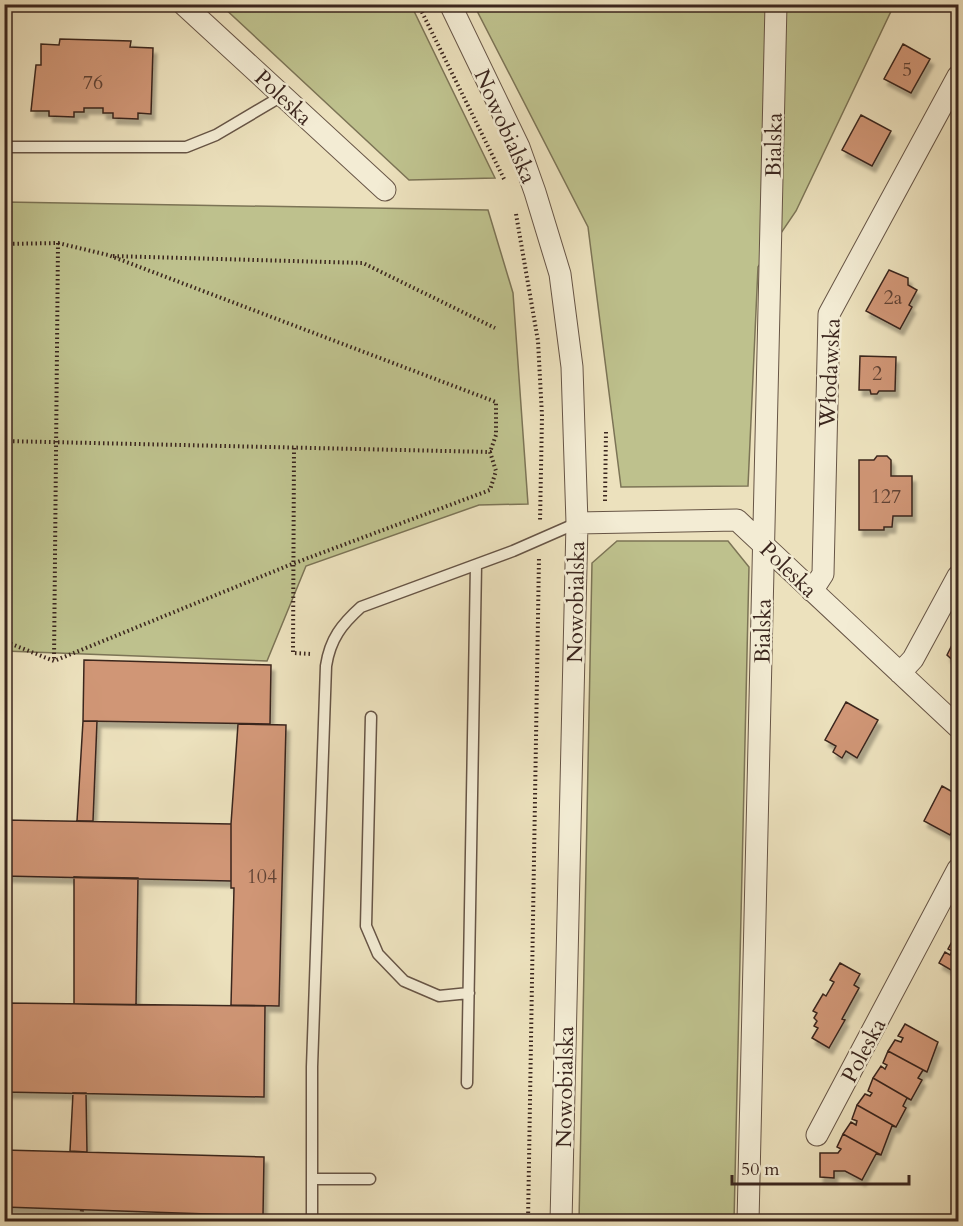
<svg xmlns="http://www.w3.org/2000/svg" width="963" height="1226" font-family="Cardo,serif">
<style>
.green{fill:#bec18d;stroke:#7c7456;stroke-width:1.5}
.building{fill:#d09676;stroke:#3b261e;stroke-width:1.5;filter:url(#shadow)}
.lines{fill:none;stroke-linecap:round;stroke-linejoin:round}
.lane-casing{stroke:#675546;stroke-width:13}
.street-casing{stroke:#675546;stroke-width:23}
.path{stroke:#3b261e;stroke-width:4;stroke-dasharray:1.5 3;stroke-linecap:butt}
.lane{stroke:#f3ecd4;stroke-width:10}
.street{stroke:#f3ecd4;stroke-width:21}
.labels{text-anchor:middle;stroke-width:5;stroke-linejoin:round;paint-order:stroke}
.number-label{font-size:20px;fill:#604234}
.street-label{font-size:22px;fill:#3b261e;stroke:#f3ecd4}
</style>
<defs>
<filter id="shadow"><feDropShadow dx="3.5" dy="6" stdDeviation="1.5" flood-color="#0004"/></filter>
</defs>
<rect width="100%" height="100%" fill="#ece1bd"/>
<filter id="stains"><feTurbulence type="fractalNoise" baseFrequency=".00333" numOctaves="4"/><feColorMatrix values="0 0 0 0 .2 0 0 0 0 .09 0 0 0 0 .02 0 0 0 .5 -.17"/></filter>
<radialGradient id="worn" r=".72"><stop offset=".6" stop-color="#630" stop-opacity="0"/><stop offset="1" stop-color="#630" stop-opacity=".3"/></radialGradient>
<!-- green -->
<path class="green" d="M 221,5 L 411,5 L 495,178 L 409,180 Z
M 474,5 L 894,5 L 796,211 L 758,267 L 748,486 L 621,487 L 588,227 Z
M 5,202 L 488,210 L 513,293 L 528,504 L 479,505 L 306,566 L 267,661 L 5,651 Z
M 617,541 L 728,541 L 749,567 L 734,1221 L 579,1221 L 592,563 Z"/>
<!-- building -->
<path class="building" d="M 60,39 L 131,41 L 130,47 L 153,48 L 151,114 L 138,113 L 138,119 L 113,118 L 113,113 L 103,113 L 103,108 L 84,108 L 84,112 L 74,112 L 74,117 L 49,116 L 49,111 L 31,111 L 36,65 L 41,65 L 41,44 L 59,45 Z
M 903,44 L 930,59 L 911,93 L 884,79 Z
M 861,115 L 891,131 L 872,166 L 842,150 Z
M 889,270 L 908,278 L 908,285 L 917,290 L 909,305 L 912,307 L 900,329 L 866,311 Z
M 860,356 L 896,357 L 895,391 L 879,391 L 877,394 L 871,394 L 870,390 L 859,390 Z
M 877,456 L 887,456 L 891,460 L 891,476 L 912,476 L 912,516 L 893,516 L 892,527 L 884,527 L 884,530 L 859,530 L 859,460 L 874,460 Z
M 958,633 L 958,665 L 947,655 Z
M 84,660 L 271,665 L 270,724 L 83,721 Z
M 846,702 L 878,720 L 857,758 L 846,751 L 842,758 L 833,752 L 836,746 L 825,740 Z
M 83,721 L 97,721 L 93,821 L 77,821 Z
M 238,724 L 286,725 L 279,1006 L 231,1005 L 234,888 L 231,888 L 231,824 Z
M 942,786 L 958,795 L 958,820 L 950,835 L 924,821 Z
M 4,820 L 231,824 L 231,881 L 4,876 Z
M 74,877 L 138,878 L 136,1005 L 74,1004 Z
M 954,938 L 958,940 L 958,974 L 939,963 L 945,952 L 950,955 L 952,951 L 948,949 Z
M 840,963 L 860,974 L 854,985 L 859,988 L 842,1019 L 845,1020 L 829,1048 L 812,1038 L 818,1028 L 814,1026 L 817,1021 L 814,1018 L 817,1013 L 813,1011 L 823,994 L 826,996 L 834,982 L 830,980 Z
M 4,1003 L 265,1006 L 264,1097 L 4,1092 Z
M 905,1024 L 938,1042 L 927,1072 L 888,1051 L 895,1040 L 901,1042 L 903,1038 L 898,1036 Z
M 888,1051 L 927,1072 L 923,1070 L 918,1078 L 922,1080 L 911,1100 L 873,1078 L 881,1066 L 885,1069 L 887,1065 L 883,1063 Z
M 873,1078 L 911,1100 L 907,1098 L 903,1106 L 906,1108 L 896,1127 L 857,1105 L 865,1094 L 870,1096 L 872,1093 L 868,1091 Z
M 73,1093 L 86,1093 L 87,1152 L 70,1151 Z
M 857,1105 L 896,1127 L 892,1126 L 881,1155 L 843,1134 L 851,1122 L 856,1125 L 857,1121 L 852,1119 Z
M 843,1134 L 881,1155 L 876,1154 L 862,1180 L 845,1171 L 834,1171 L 834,1178 L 820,1177 L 820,1153 L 838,1153 L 841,1149 L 837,1147 Z
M 4,1150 L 264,1157 L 263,1216 L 4,1207 Z"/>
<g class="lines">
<!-- lane casing -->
<g class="lane-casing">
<path id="lane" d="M 4,147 L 186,147 L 216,135 L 282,96
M 371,717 L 366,926 L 378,954 L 404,981 L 439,996 L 469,993
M 467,1083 L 476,565
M 312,1179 L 370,1179
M 312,1222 L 312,1067 L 326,666 C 330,639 342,624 361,607 L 513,551 L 577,523"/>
</g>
<!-- street casing -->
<g class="street-casing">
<path id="street" d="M 183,4 L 385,190
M 450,4 L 519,147 L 535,192 L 560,274 L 572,367 L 577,523 L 561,1222
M 577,523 L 737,520 L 958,727
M 812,591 L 823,574 L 829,314 L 958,76
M 900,673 L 913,659 L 958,576
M 817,1135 L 958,869
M 748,1222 L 776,4"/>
</g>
<!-- path -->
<path class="path" d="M 418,4 L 504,179
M 516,214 L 538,341 L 542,416 L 540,522
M 58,243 L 108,255 L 496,402 L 496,435 L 490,452
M 4,244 L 58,243 L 54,661
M 113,256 L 363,263 L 495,328
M 4,441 L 490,452 L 496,471 L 490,490 L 292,564 L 54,661 L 4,641
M 294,448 L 293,653 L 312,654
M 605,501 L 606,431
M 82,1210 L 81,1217 L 138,1222
M 528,1222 L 539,557"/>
<!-- lane -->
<use href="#lane" class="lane"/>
<!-- street -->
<use href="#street" class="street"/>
</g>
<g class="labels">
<!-- number labels -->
<g class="number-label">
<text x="907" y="76">5</text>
<text x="93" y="89">76</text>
<text x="893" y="304">2a</text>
<text x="877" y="380">2</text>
<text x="886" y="503">127</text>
<text x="262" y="883">104</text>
</g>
<!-- street labels -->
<g class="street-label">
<text transform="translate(284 97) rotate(43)" y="8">Poleska</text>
<text transform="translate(506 126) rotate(66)" y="8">Nowobialska</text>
<text transform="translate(773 145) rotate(-89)" y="8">Bialska</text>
<text transform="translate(829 373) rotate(-87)" y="8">Włodawska</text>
<text transform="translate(789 569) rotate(44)" y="8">Poleska</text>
<text transform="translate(575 602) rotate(-89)" y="8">Nowobialska</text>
<text transform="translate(762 631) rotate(-89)" y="8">Bialska</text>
<text transform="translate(863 1050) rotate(-62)" y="8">Poleska</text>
<text transform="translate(564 1087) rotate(-89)" y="8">Nowobialska</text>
</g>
</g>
<!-- margin -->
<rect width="963" height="1226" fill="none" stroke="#ece1bd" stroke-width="24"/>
<rect x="6" y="6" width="951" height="1214" fill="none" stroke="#3b261e" stroke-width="3"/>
<rect x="12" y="12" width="939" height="1202" fill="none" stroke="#3b261e" stroke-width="1.5"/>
<!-- scale -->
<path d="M732 1175v9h177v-9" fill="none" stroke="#3b261e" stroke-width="3"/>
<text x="741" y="1175" font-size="18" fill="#3b261e" stroke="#f3ecd4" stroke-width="4.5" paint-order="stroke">50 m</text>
<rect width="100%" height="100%" filter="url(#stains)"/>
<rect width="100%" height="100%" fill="url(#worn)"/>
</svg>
